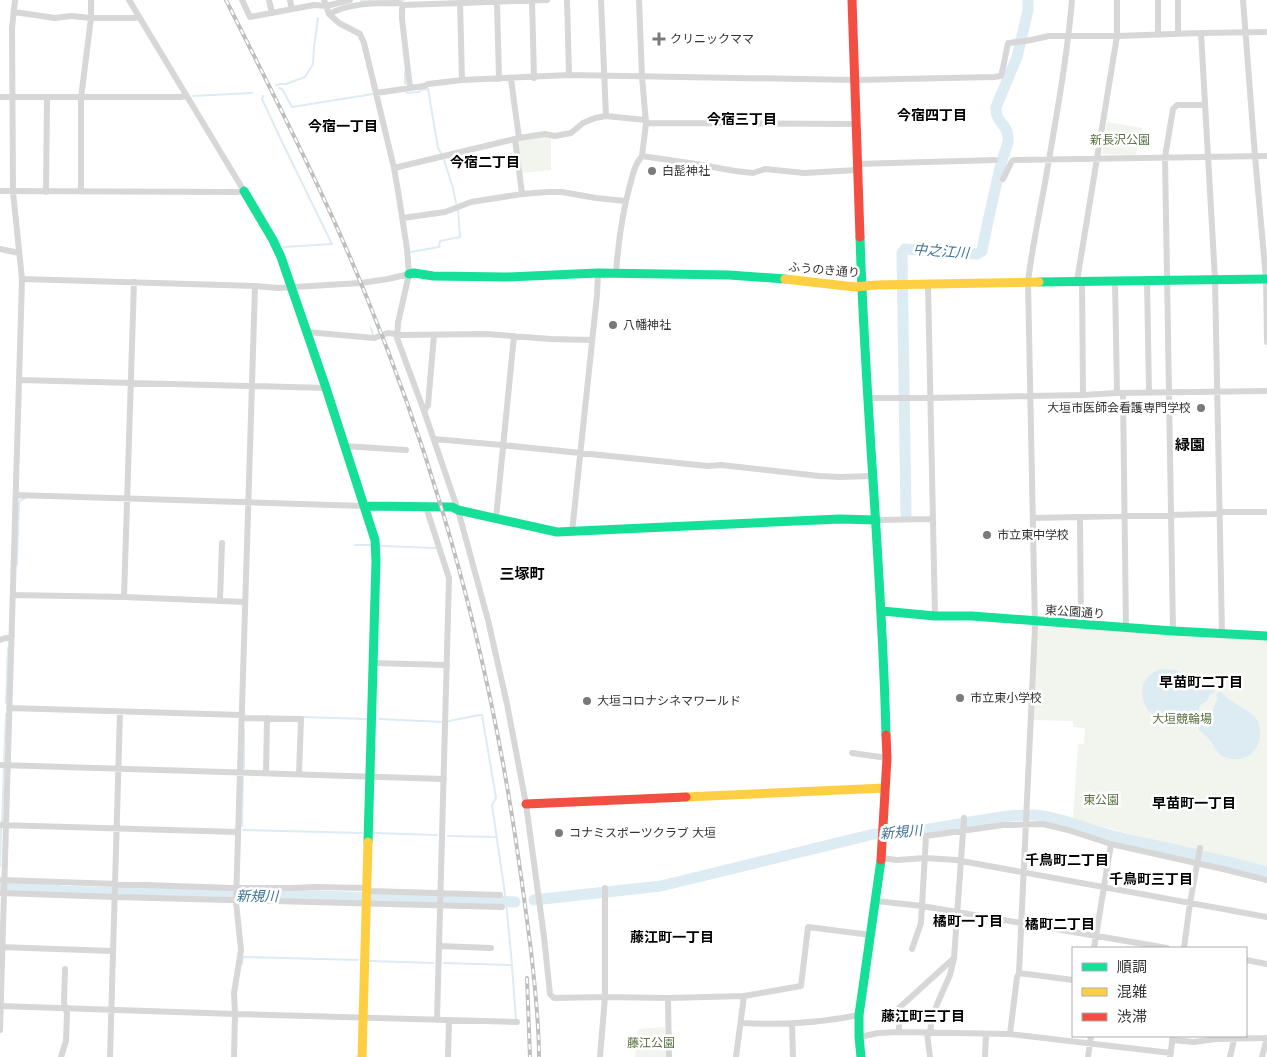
<svg xmlns="http://www.w3.org/2000/svg" width="1267" height="1057" font-family="Helvetica,'Noto Sans JP',sans-serif">
<style>
.green{fill:#f1f5ed}
.water{fill:#ddebf3}
.lines{fill:none;stroke-linecap:round;stroke-linejoin:round}
.stream{stroke:#ddebf3;stroke-width:2}
.river{stroke:#ddebf3;stroke-width:11}
.street-tunnel{stroke:#d6d6d6;stroke-width:6;stroke-dasharray:6 3;stroke-linecap:butt}
.street{stroke:#d7d7d7;stroke-width:6}
.fast{stroke:#16e098;stroke-width:9}
.slow{stroke:#ffcf43;stroke-width:9}
.jam{stroke:#f24e42;stroke-width:9}
.rail-casing{stroke:#bebebe;stroke-width:4}
.rail{stroke:#fff;stroke-width:2;stroke-dasharray:5.5;stroke-linecap:butt}
.poi-dot{fill:#7a7a7a;stroke:#fff;stroke-width:2}
.labels{text-anchor:middle;stroke-width:5;stroke-linejoin:round;paint-order:stroke}
.poi-label{font-size:12px;fill:#333;stroke:#fff;text-anchor:start}
.park-label{font-size:12px;fill:#56703f;stroke:#fff}
.street-label{font-size:12px;fill:#333;stroke:#fff}
.neighbourhood-label{font-size:14px;font-weight:bold;fill:#000;stroke:#fff}
.water-label{font-size:14px;font-style:italic;fill:#3f7597;stroke:#fff}
.quarter-label{font-size:15px;font-weight:bold;fill:#000;stroke:#fff}
</style>
<rect width="100%" height="100%" fill="#fff"/>
<!-- green -->
<path class="green" d="M 1107,122 L 1142,128 L 1136,155 L 1102,154 Z
M 543,136 L 551,137 L 551,170 L 521,173 L 518,141 Z
M 1048,627 L 1185,634 L 1267,640 L 1267,866 L 1173,845 L 1073,819 L 1078,744 L 1084,744 L 1085,728 L 1073,727 L 1073,721 L 1033,720 L 1037,628 Z
M 665,1027 L 666,1057 L 635,1057 L 638,1029 Z"/>
<!-- water -->
<path class="water" d="M 1162,669 L 1176,670 L 1203,684 L 1213,687 L 1215,690 L 1213,693 L 1211,693 C 1211,694 1207,700 1207,701 C 1204,704 1202,702 1200,706 C 1197,710 1200,713 1197,718 L 1199,720 L 1196,724 L 1195,723 L 1193,725 C 1187,725 1184,721 1178,721 C 1172,719 1165,722 1159,719 C 1137,708 1135,675 1162,669 Z
M 1218,692 L 1221,692 C 1225,695 1228,699 1233,702 C 1241,708 1252,712 1258,721 C 1267,746 1247,768 1222,756 C 1216,752 1213,743 1208,738 C 1205,735 1202,732 1199,730 L 1199,728 L 1205,717 L 1210,715 C 1213,710 1215,704 1218,698 L 1216,695 Z"/>
<g class="lines">
<!-- stream -->
<path class="stream" d="M 400,0 L 404,0
M 361,1 L 372,1
M 405,84 L 405,72
M 276,85 L 281,84 L 286,84 L 305,77 L 313,64 L 314,47 L 318,18
M 279,88 L 282,89 L 292,107 L 373,94
M 406,93 L 419,92 L 420,90 L 428,89 L 438,148 L 441,153
M 193,96 L 252,93
M 263,96 L 262,99 L 283,144 L 332,244 L 283,247
M 444,160 L 453,188 L 456,203
M 411,252 L 439,247 L 440,241 L 460,237 L 458,210
M 371,328 L 373,335
M 355,545 L 370,545
M 382,546 L 436,548
M 17,565 L 19,503 L 21,500 L 25,498
M 6,703 L 8,648
M 301,717 L 366,719
M 379,719 L 443,722
M 4,761 L 6,714
M 244,768 L 244,730
M 2,822 L 4,768
M 242,826 L 243,777
M 243,830 L 362,833
M 374,833 L 437,835
M 448,836 L 497,837
M 0,866 L 1,828
M 370,961 L 433,963
M 444,963 L 512,965 L 506,901 L 492,805 L 496,798 L 482,715 L 479,715 L 449,721
M 242,964 L 243,957 L 358,960
M 512,966 L 516,1019
M 357,1057 L 357,1056"/>
<!-- river -->
<path class="river" d="M 906,515 L 902,253 L 905,249 L 977,254 L 982,251 C 987,223 994,195 1000,168 C 1002,159 1006,150 1008,142 C 1010,124 995,124 996,107 L 1017,57 L 1028,10 L 1028,0
M 0,886 L 45,887 L 61,891 L 123,893 L 141,891 L 515,902
M 534,900 L 661,886 L 874,834 C 909,834 942,827 976,821 C 995,818 1014,814 1033,815 C 1062,817 1087,830 1114,836 C 1165,848 1217,858 1267,872"/>
<!-- street-tunnel -->
<path class="street-tunnel" d="M 374,338 L 388,333"/>
<!-- street -->
<path class="street" d="M 242,0 L 250,17 L 314,5 L 326,6 L 350,0
M 269,0 L 272,13
M 290,0 L 292,9
M 324,0 L 329,14 L 339,23 L 360,34 L 364,43 L 394,168 L 399,197 L 407,249 L 409,274 L 398,323 L 397,338 L 424,411 L 458,510 L 488,620 L 507,704 L 526,804 L 544,937 L 550,994 L 554,998 L 605,997 L 600,1057
M 460,0 L 462,80
M 532,0 L 534,78
M 567,0 L 569,75
M 601,0 L 606,116
M 639,0 L 642,77 L 646,123 L 642,156 L 696,164 L 735,171 L 753,173 L 765,169 L 804,173 L 857,170
M 1158,0 L 1158,35
M 1178,0 L 1178,34
M 1243,0 L 1255,156 L 1266,279 L 1267,342
M 497,2 L 499,79
M 403,5 L 402,10 L 402,19 L 410,88
M 14,12 L 55,18 L 71,16 L 91,18 L 134,18 L 139,17
M 329,14 C 350,3 374,3 398,3 L 403,5 L 547,0
M 1201,33 L 1215,279 L 1222,634
M 511,79 L 519,138
M 376,93 L 424,86 L 428,84 L 462,80 L 569,75 L 855,80 L 994,77 L 1001,76 L 1003,68 L 1008,43 L 1026,41 L 1049,36 L 1117,36 L 1201,33 L 1267,32
M 0,97 L 180,97 L 187,96
M 646,123 L 857,124
M 857,164 L 995,160
M 394,168 L 519,138 L 545,134 L 555,136 L 571,133 L 583,123 L 595,118 L 606,116 L 646,120
M 1003,179 L 1012,161 L 1015,160 L 1267,156
M 0,191 L 236,192 L 244,191 L 129,0
M 46,192 L 47,98
M 81,192 L 81,98 L 91,18 L 91,0
M 522,194 L 548,192 L 562,192 L 596,198 L 625,201
M 403,218 L 445,212 L 471,202 L 522,194 L 515,139
M 0,249 L 19,253
M 616,274 C 618,244 622,214 630,185 C 633,174 635,164 642,156
M 22,279 L 255,286 L 278,288 L 361,283 L 388,279 L 409,274
M 1115,280 L 1117,393
M 1147,280 L 1149,393
M 1077,281 L 1117,36 L 1117,0
M 1082,281 L 1083,395
M 928,284 L 935,616
M 307,332 L 374,338
M 388,333 L 402,335 L 486,334 L 551,339 L 592,340
M 19,380 L 326,388
M 1123,394 L 1126,628
M 869,398 L 930,398 L 1083,395 L 1117,393 L 1267,391
M 424,411 L 428,405 L 434,335
M 434,439 L 502,445 L 708,466 L 721,465 L 819,476 L 840,477 L 873,476
M 344,446 L 406,450
M 16,495 L 364,506
M 426,507 L 449,578 L 437,1020
M 496,518 L 514,336
M 1033,518 L 1215,514 L 1220,512 L 1267,512
M 1080,518 L 1081,625
M 876,520 L 933,519
M 572,532 L 597,295 L 598,273
M 13,595 L 124,597 L 245,602
M 124,597 L 134,282
M 220,601 L 222,543
M 1173,631 L 1165,157 L 1173,109 L 1177,105 L 1205,105
M 0,640 L 12,636
M 373,663 L 447,665
M 9,708 L 242,715
M 242,718 L 301,719 L 299,774
M 852,753 L 887,758
M 0,765 L 444,779
M 266,773 L 267,718
M 0,825 L 238,832
M 881,858 L 897,860 L 925,858 L 956,860 L 1267,917
M 2,880 L 232,888 L 291,888 L 316,887 L 366,888 L 370,891 L 500,895
M 605,888 L 605,997 L 668,998 L 744,996 L 801,986 L 808,927 L 871,935
M 1,893 L 115,897 L 502,907
M 876,901 L 922,906 L 1167,948
M 439,946 L 491,948
M 0,947 L 113,951
M 1094,948 L 1111,844
M 1184,948 L 1190,903 L 1200,848
M 912,949 L 921,923 L 926,836 L 1003,825 L 1043,824 L 1068,830 L 1111,844 L 1223,869 L 1267,880
M 1246,960 L 1267,964
M 1019,973 L 1073,980
M 668,998 L 669,1057
M 0,1006 L 235,1014 L 517,1022
M 741,1023 C 781,1025 820,1023 859,1015
M 792,1024 L 793,1057
M 0,1030 L 22,279 L 13,192 L 12,28 L 15,0
M 899,1032 L 899,1008 L 954,958
M 927,1033 L 930,1057
M 930,1033 L 932,1018 L 938,1002 L 950,975 L 954,958 L 964,818
M 1010,1034 L 1017,977 L 1019,973 L 1035,627 L 1028,282 C 1032,247 1040,212 1046,177 C 1056,118 1067,59 1072,0
M 859,1037 L 878,1033 L 899,1032 L 1010,1034 L 1171,1053
M 1172,1040 L 1194,1042 L 1216,1039 L 1267,1038
M 61,1057 L 66,1041 L 67,1014 L 64,1003 L 65,969
M 110,1057 L 120,712
M 234,1057 L 235,1014 L 234,993 L 241,950 L 236,902 L 255,286
M 448,1057 L 449,1020
M 736,1057 L 744,996
M 985,1057 L 986,1034
M 1088,1057 L 1091,1036
M 1170,1057 L 1173,1036
M 1230,1057 L 1234,1040
M 1262,1057 L 1267,1038"/>
<!-- fast -->
<path class="fast" d="M 244,191 L 273,240 L 281,257 L 326,388 L 375,540 L 376,561 L 368,842
M 860,237 C 865,403 882,569 886,735
M 409,274 L 414,273 L 433,276 L 506,277 L 598,273 L 729,275 L 785,279
M 1039,282 L 1267,279
M 364,506 L 452,507 L 458,510 L 557,532 L 840,519 L 876,520
M 882,611 L 935,616 L 972,616 L 1173,631 L 1267,636
M 861,1057 L 859,1037 L 859,1015 L 881,860"/>
<!-- slow -->
<path class="slow" d="M 785,279 L 855,287 L 876,285 L 1039,282
M 686,797 L 885,788
M 362,1057 L 368,842"/>
<!-- jam -->
<path class="jam" d="M 852,0 L 860,237
M 526,804 L 686,797
M 881,860 L 887,758 L 886,735"/>
<!-- rail casing -->
<g class="rail-casing">
<path id="rail" d="M 226,0 C 275,98 326,196 367,298 C 438,471 487,651 515,835 C 521,874 526,912 531,951 C 535,986 539,1022 539,1057
M 527,978 L 530,1057"/>
</g>
<!-- rail -->
<use href="#rail" class="rail"/>
</g>
<!-- markers -->
<g class="poi-dot">
<path d="M656.5 31.5h5v5h5v5h-5v5h-5v-5h-5v-5h5z"/>
<circle cx="652" cy="171" r="5"/>
<circle cx="613" cy="325" r="5"/>
<circle cx="1201" cy="408" r="5"/>
<circle cx="987" cy="535" r="5"/>
<circle cx="960" cy="698" r="5"/>
<circle cx="587" cy="701" r="5"/>
<circle cx="559" cy="833" r="5"/>
</g>
<g class="labels">
<!-- poi labels -->
<g class="poi-label">
<text x="670" y="43">クリニックママ</text>
<text x="662" y="175">白髭神社</text>
<text x="623" y="329">八幡神社</text>
<text x="1191" y="412" text-anchor="end">大垣市医師会看護専門学校</text>
<text x="997" y="539">市立東中学校</text>
<text x="970" y="702">市立東小学校</text>
<text x="597" y="705">大垣コロナシネマワールド</text>
<text x="569" y="837">コナミスポーツクラブ 大垣</text>
</g>
<!-- park labels -->
<g class="park-label">
<text x="1120" y="144">新長沢公園</text>
<text x="1182" y="723">大垣競輪場</text>
<text x="1101" y="804">東公園</text>
<text x="651" y="1047">藤江公園</text>
</g>
<!-- street labels -->
<g class="street-label">
<text transform="translate(824 270) rotate(5)" y="4">ふうのき通り</text>
<text transform="translate(1075 612) rotate(4)" y="4">東公園通り</text>
</g>
<!-- neighbourhood labels -->
<g class="neighbourhood-label">
<text x="932" y="120">今宿四丁目</text>
<text x="742" y="124">今宿三丁目</text>
<text x="343" y="131">今宿一丁目</text>
<text x="485" y="167">今宿二丁目</text>
<text x="1201" y="687">早苗町二丁目</text>
<text x="1194" y="808">早苗町一丁目</text>
<text x="1067" y="865">千鳥町二丁目</text>
<text x="1151" y="884">千鳥町三丁目</text>
<text x="968" y="926">橘町一丁目</text>
<text x="1060" y="929">橘町二丁目</text>
<text x="672" y="942">藤江町一丁目</text>
<text x="923" y="1021">藤江町三丁目</text>
</g>
<!-- water labels -->
<g class="water-label">
<text transform="translate(941 251) rotate(4)" y="5">中之江川</text>
<text transform="translate(901 832) rotate(-5)" y="5">新規川</text>
<text transform="translate(257 896) rotate(1)" y="5">新規川</text>
</g>
<!-- quarter labels -->
<g class="quarter-label">
<text x="1190" y="450">緑園</text>
<text x="522" y="579">三塚町</text>
</g>
</g>
<!-- legend -->
<rect x="1072" y="947" width="175" height="90" fill="#ffffff" stroke="#adadad"/>
<rect x="1082" y="963" width="25" height="8" fill="#16e098" stroke="#adadad"/>
<text x="1117" y="972" font-size="15" fill="#333333">順調</text>
<rect x="1082" y="988" width="25" height="8" fill="#ffcf43" stroke="#adadad"/>
<text x="1117" y="997" font-size="15" fill="#333333">混雑</text>
<rect x="1082" y="1013" width="25" height="8" fill="#f24e42" stroke="#adadad"/>
<text x="1117" y="1022" font-size="15" fill="#333333">渋滞</text>
</svg>
